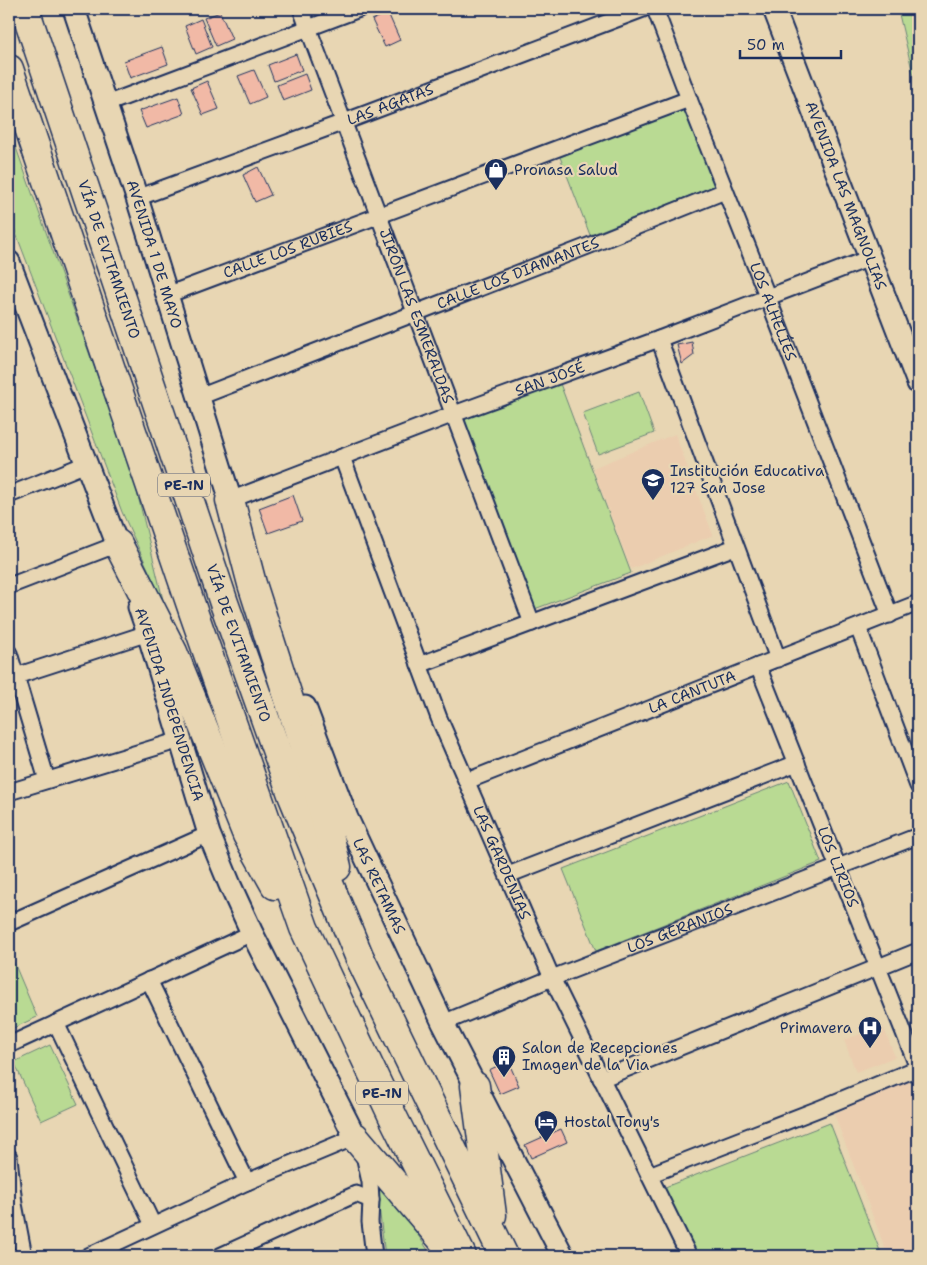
<svg xmlns="http://www.w3.org/2000/svg" width="927" height="1265" font-family="'Shantell Sans',sans-serif">
<style>
.built{fill:#ebcdaf}
.green{fill:#b9da93;stroke:#6a8478}
.building{fill:#f1b9a6;stroke:#1b2f5e}
.lines{fill:none;stroke-linecap:round;stroke-linejoin:round}
.street-casing{stroke:#1b2f5e;stroke-width:19}
.secondary-casing{stroke:#1b2f5e;stroke-width:25}
.highway-casing{stroke:#1b2f5e;stroke-width:31}
.street{stroke:#e8d6b3;stroke-width:15}
.secondary{stroke:#e8d6b3;stroke-width:21}
.highway{stroke:#e8d6b3;stroke-width:28}
.labels{text-anchor:middle;stroke-width:4.5;stroke-linejoin:round;paint-order:stroke}
.shield{fill:#e8d6b3;stroke:#586178;stroke-width:1}
.shield-label{font-size:14px;font-weight:bold;fill:#1b2f5e}
.street-label{font-size:15px;fill:#1b2f5e;stroke:#e8d6b3}
.poi-label{font-size:15px;fill:#1b2f5e;stroke:#e8d6b3;text-anchor:start}
</style>
<rect width="100%" height="100%" fill="#e8d6b3"/>
<filter id="ink" filterUnits="userSpaceOnUse"><feTurbulence type="fractalNoise" baseFrequency=".02" numOctaves="2"/><feDisplacementMap in="SourceGraphic" scale="10" xChannelSelector="R" yChannelSelector="G"/><feConvolveMatrix kernelMatrix="1 2 1 2 8 2 1 2 1" color-interpolation-filters="sRGB"/></filter>
<g filter="url(#ink)">
<!-- built -->
<path class="built" d="M 675,434 L 713,535 L 631,569 L 593,468 Z
M 883,1026 L 895,1057 L 856,1072 L 844,1040 Z
M 909,1080 L 918,1103 L 918,1256 L 888,1256 L 834,1114 Z"/>
<!-- green -->
<path class="green" d="M 897,9 L 918,9 L 918,95 L 898,10 Z
M 686,107 L 717,185 L 590,235 L 560,157 Z
M 9,128 L 134,479 L 164,604 L 122,512 L 9,215 Z
M 559,381 L 631,573 L 532,610 L 462,420 Z
M 639,392 L 654,433 L 598,454 L 583,413 Z
M 789,781 L 821,862 L 596,951 L 563,869 Z
M 9,951 L 37,1017 L 9,1030 Z
M 50,1045 L 78,1104 L 41,1121 L 14,1062 Z
M 830,1123 L 882,1256 L 695,1256 L 660,1189 Z
M 373,1168 L 432,1256 L 385,1256 L 377,1190 Z"/>
<!-- building -->
<path class="building" d="M 220,12 L 232,39 L 216,46 L 204,18 Z
M 388,13 L 400,40 L 385,47 L 372,20 Z
M 201,19 L 212,47 L 196,54 L 185,26 Z
M 162,47 L 168,64 L 130,78 L 124,61 Z
M 296,54 L 302,70 L 274,81 L 268,65 Z
M 254,70 L 266,97 L 250,104 L 238,76 Z
M 305,74 L 311,90 L 283,101 L 277,85 Z
M 207,81 L 219,109 L 203,115 L 191,88 Z
M 178,97 L 184,114 L 146,128 L 139,111 Z
M 258,167 L 271,195 L 255,202 L 243,175 Z
M 692,342 L 694,355 L 682,364 L 677,345 Z
M 293,495 L 302,521 L 268,533 L 259,508 Z
M 508,1061 L 519,1086 L 500,1094 L 489,1070 Z
M 561,1129 L 567,1142 L 531,1158 L 525,1145 Z"/>
<g class="lines">
<!-- street casing -->
<g class="street-casing">
<g id="street">
<path id="s1" d="M 301,9 L 532,623"/>
<path id="s2" d="M 655,9 L 689,99 L 768,298 L 890,615"/>
<path d="M 106,104 L 359,9"/>
<path id="s3" d="M 137,198 L 344,122 L 643,9"/>
<path id="s4" d="M 167,295 L 689,99"/>
<path d="M 659,339 L 778,659"/>
<path id="s5" d="M 199,397 L 588,246 L 725,191"/>
<path id="s6" d="M 342,457 L 439,718 L 552,978 L 689,1256"/>
<path d="M 9,495 L 86,464"/>
<path id="s7" d="M 230,500 L 454,414 L 659,339 L 870,258"/>
<path d="M 9,586 L 118,544"/>
<path d="M 858,627 L 918,786"/>
<path d="M 9,653 L 47,780"/>
<path d="M 419,665 L 735,547"/>
<path d="M 16,676 L 148,633"/>
<path id="s8" d="M 467,781 L 918,603"/>
<path d="M 9,792 L 180,740"/>
<path d="M 508,875 L 797,763"/>
<path d="M 9,923 L 209,834"/>
<path d="M 149,980 L 247,1182"/>
<path d="M 56,1023 L 153,1225"/>
<path id="s9" d="M 443,1023 L 552,978 L 918,836"/>
<path d="M 9,1045 L 252,933"/>
<path d="M 601,1079 L 918,951"/>
<path d="M 9,1157 L 14,1204 L 24,1256"/>
<path d="M 649,1175 L 821,1108 L 918,1068 L 758,666"/>
<path d="M 88,1256 L 247,1182 L 355,1137 L 364,1155 L 370,1182 L 371,1200 L 370,1222 L 374,1256"/>
<path d="M 220,1256 L 356,1194 L 371,1200"/>
</g>
</g>
<!-- secondary casing -->
<g class="secondary-casing">
<g id="secondary">
<path id="s10" d="M 74,9 L 137,198 L 235,514"/>
<path id="s11" d="M 774,9 L 918,383"/>
<path d="M 9,262 L 123,559"/>
<path id="s12" d="M 139,607 L 148,633 L 209,834 L 230,885 L 252,933 L 355,1137"/>
<path id="s13" d="M 305,707 L 347,818 L 443,1023 L 563,1256"/>
</g>
</g>
<!-- highway casing -->
<g class="highway-casing">
<g id="highway">
<path id="s14" d="M 25,9 L 224,603 L 293,797 L 359,956 L 504,1256"/>
<path d="M 9,69 L 194,614 L 304,928 L 394,1119 L 462,1256"/>
<path d="M 230,500 L 252,584 L 318,790 L 337,867"/>
<path d="M 118,544 L 173,652 L 247,835 L 275,885"/>
<path d="M 475,1086 L 492,1215"/>
<path d="M 355,1137 L 445,1243"/>
</g>
</g>
<!-- street -->
<use href="#street" class="street"/>
<!-- secondary -->
<use href="#secondary" class="secondary"/>
<!-- highway -->
<use href="#highway" class="highway"/>
</g>
</g>
<!-- icons -->
<defs>
<g id="shop-pin" transform="scale(1.25)"><path d="M0 17L-7.5 6A9.5 9.5 0 1 1 7.5 6Z" fill="#1b2f5e" stroke="#e8d6b3"/><path d="M-5-2.5h2.3a2.7 3.5 0 0 1 5.4 0H5L5.5 6h-11ZM-1.5-2.5h3a1.5 2.3 0 0 0-3 0Z" fill="#fff"/></g>
<g id="school-pin" transform="scale(1.25)"><path d="M0 17L-7.5 6A9.5 9.5 0 1 1 7.5 6Z" fill="#1b2f5e" stroke="#e8d6b3"/><path d="M0-5L7-2L0 1L-7-2ZM-4 1L0 2.5L4 1V4Q0 6-4 4Z" fill="#fff"/></g>
<g id="hospital-pin" transform="scale(1.25)"><path d="M0 17L-7.5 6A9.5 9.5 0 1 1 7.5 6Z" fill="#1b2f5e" stroke="#e8d6b3"/><path d="M-5-5h3v3.5h4V-5h3V5h-3V1.5h-4V5h-3Z" fill="#fff"/></g>
<g id="building-pin" transform="scale(1.25)"><path d="M0 17L-7.5 6A9.5 9.5 0 1 1 7.5 6Z" fill="#1b2f5e" stroke="#e8d6b3"/><path d="M-4-6H4V6H1V3H-1V6H-4ZM-2.5-4.3h1.7v1.8h-1.7ZM.8-4.3h1.7v1.8H.8ZM-2.5-1h1.7V.8h-1.7ZM.8-1h1.7V.8H.8Z" fill="#fff"/></g>
<g id="hotel-pin" transform="scale(1.25)"><path d="M0 17L-7.5 6A9.5 9.5 0 1 1 7.5 6Z" fill="#1b2f5e" stroke="#e8d6b3"/><path d="M-6-4.5h1.5V1H6V5H4.5V3h-9V5H-6ZM-4 0a1.8 1.8 0 1 1 3.6 0ZM.5 0V-2.5h3Q6-2.5 6 0Z" fill="#fff"/></g>
</defs>
<g fill-rule="evenodd">
<use href="#shop-pin" x="496" y="170"/>
<use href="#school-pin" x="653" y="480"/>
<use href="#hospital-pin" x="870" y="1028"/>
<use href="#building-pin" x="504" y="1057"/>
<use href="#hotel-pin" x="546" y="1122"/>
</g>
<g class="labels">
<!-- shield labels -->
<g class="shield">
<rect x="158" y="473.5" width="52" height="23" rx="4"/>
<rect x="356" y="1081.5" width="52" height="23" rx="4"/>
</g>
<g class="shield-label">
<text x="184" y="490">PE-1N</text>
<text x="382" y="1098">PE-1N</text>
</g>
<!-- street labels -->
<g class="street-label">
<text dy="5" stroke="none"><textPath href="#s3" startOffset="270">LAS ÁGATAS</textPath></text>
<text dy="5" stroke="none"><textPath href="#s11" startOffset="200">AVENIDA LAS MAGNOLIAS</textPath></text>
<text dy="5" stroke="none"><textPath href="#s4" startOffset="129">CALLE LOS RUBÍES</textPath></text>
<text dy="5" stroke="none"><textPath href="#s10" startOffset="258">AVENIDA 1 DE MAYO</textPath></text>
<text dy="5" stroke="none"><textPath href="#s14" startOffset="264">VÍA DE EVITAMIENTO</textPath></text>
<text dy="5" stroke="none"><textPath href="#s5" startOffset="342">CALLE LOS DIAMANTES</textPath></text>
<text dy="5" stroke="none"><textPath href="#s2" startOffset="325">LOS ALHELÍES</textPath></text>
<text dy="5" stroke="none"><textPath href="#s1" startOffset="328">JIRÓN LAS ESMERALDAS</textPath></text>
<text dy="5" stroke="none"><textPath href="#s7" startOffset="342">SAN JOSÉ</textPath></text>
<text dy="5" stroke="none"><textPath href="#s14" startOffset="669">VÍA DE EVITAMIENTO</textPath></text>
<text dy="5" stroke="none"><textPath href="#s8" startOffset="242">LA CANTUTA</textPath></text>
<text dy="5" stroke="none"><textPath href="#s12" startOffset="102">AVENIDA INDEPENDENCIA</textPath></text>
<text dy="5" stroke="none"><textPath href="#s6" startOffset="436">LAS GARDENIAS</textPath></text>
<text transform="translate(838 867) rotate(68)" y="5">LOS LIRIOS</text>
<text dy="5" stroke="none"><textPath href="#s13" startOffset="194">LAS RETAMAS</textPath></text>
<text dy="5" stroke="none"><textPath href="#s9" startOffset="255">LOS GERANIOS</textPath></text>
</g>
<!-- poi labels -->
<g class="poi-label">
<text x="514" y="175">Pronasa Salud</text>
<text x="670" y="476">Institución Educativa<tspan x="670" dy="17">127 San Jose</tspan></text>
<text x="852" y="1033" text-anchor="end">Primavera</text>
<text x="522" y="1053">Salon de Recepciones<tspan x="522" dy="17">Imagen de la Via</tspan></text>
<text x="564" y="1127">Hostal Tony's</text>
</g>
</g>
<!-- margin -->
<rect width="927" height="1265" fill="none" stroke="#e8d6b3" stroke-width="30"/>
<rect x="15" y="15" width="897" height="1235" fill="none" stroke="#1b2f5e" stroke-width="2" filter="url(#ink)"/>
<!-- scale -->
<path d="M740 50v8h101v-8" fill="none" stroke="#1b2f5e" stroke-width="2.5"/>
<text x="747" y="50" font-size="15" fill="#1b2f5e" stroke="#e8d6b3" stroke-width="4" paint-order="stroke">50 m</text>
</svg>
